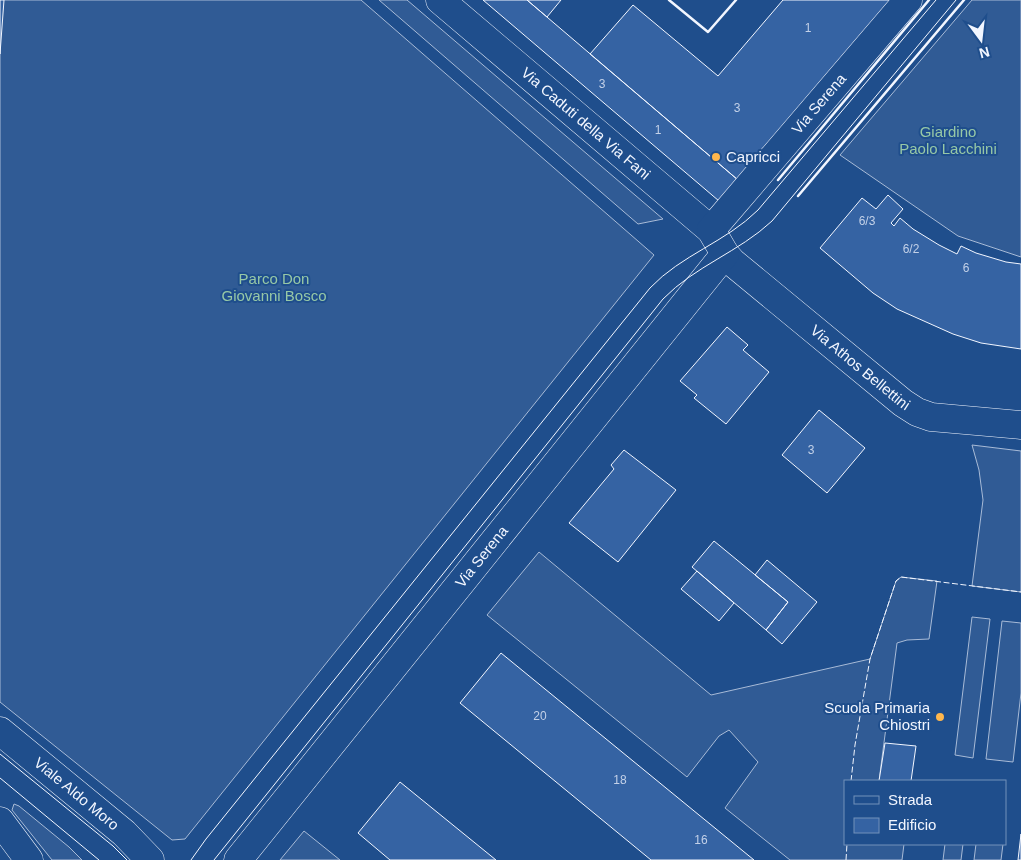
<svg xmlns="http://www.w3.org/2000/svg" width="1021" height="860" font-family="Arial,sans-serif">
<style>
.built{fill:#305b95;stroke:#a8bbd7}
.building{fill:#3563a3;stroke:#f2f6ff}
.lines{fill:none;stroke-linecap:round;stroke-linejoin:round}
.street-casing{stroke:#f2f6ff;stroke-width:29}
.primary-casing{stroke:#f2f6ff;stroke-width:29}
.street{stroke:#1f4e8c;stroke-width:28}
.primary{stroke:#1f4e8c;stroke-width:28}
.tram{stroke:#f2f6ff;stroke-width:1}
.fence{stroke:#f2f6ff;stroke-width:1;stroke-dasharray:6 2.5;stroke-linecap:butt}
.wall{stroke:#f2f6ff;stroke-width:2.5}
.poi-dot{fill:#ffb74d;stroke:#1f4e8c;stroke-width:2}
.labels{text-anchor:middle;stroke-width:4;stroke-linejoin:round;paint-order:stroke}
.number-label{font-size:12px;fill:#c3d1e8}
.street-label{font-size:15px;fill:#f2f6ff;stroke:#1f4e8c}
.park-label{font-size:15px;fill:#97c8a6;stroke:#1f4e8c}
.poi-label{font-size:15px;fill:#f2f6ff;stroke:#1f4e8c;text-anchor:start}
</style>
<rect width="100%" height="100%" fill="#1f4e8c"/>
<!-- built -->
<path class="built" d="M 0,0 L 361,0 L 654,255 L 185,839 L 172,840 L 0,702 Z
M 379,0 L 407,0 L 663,219 L 638,224 Z
M 972,0 L 1021,0 L 1021,257 L 958,236 L 840,155 Z
M 972,445 L 1021,451 L 1021,592 L 972,586 L 983,500 L 979,470 Z
M 539,552 L 711,695 L 870,659 L 896,581 L 901,577 L 937,581 L 929,639 L 907,640 L 897,643 L 879,781 L 845,781 L 845,844 L 904,844 L 902,860 L 790,860 L 725,808 L 758,762 L 729,730 L 719,736 L 687,777 L 487,615 Z
M 972,617 L 990,619 L 973,758 L 955,755 Z
M 1002,621 L 1021,623 L 1021,693 L 1013,762 L 986,759 Z
M 14,804 L 19,806 L 69,847 L 82,860 L 52,860 L 12,810 Z
M 304,831 L 340,860 L 280,860 Z
M 945,844 L 963,844 L 961,860 L 943,860 Z
M 976,844 L 1003,844 L 1001,860 L 974,860 Z"/>
<!-- building -->
<path class="building" d="M 0,0 L 4,0 L 0,54 Z
M 483,0 L 527,0 L 738,180 L 719,201 Z
M 527,0 L 561,0 L 547,17 Z
M 783,0 L 892,0 L 738,180 L 590,54 L 633,5 L 718,76 Z
M 888,195 L 903,209 L 891,223 L 894,226 L 900,218 L 913,229 L 939,245 L 957,254 L 961,246 L 976,253 L 1006,262 L 1021,264 L 1021,349 L 981,343 L 953,334 L 897,309 L 873,293 L 820,248 L 862,198 L 876,209 Z
M 727,327 L 748,345 L 743,350 L 769,372 L 726,424 L 694,398 L 697,395 L 680,381 Z
M 819,410 L 865,448 L 827,493 L 782,455 Z
M 624,450 L 676,490 L 618,562 L 569,523 L 614,469 L 611,465 Z
M 714,541 L 788,602 L 766,630 L 692,567 Z
M 767,560 L 817,602 L 782,644 L 766,630 L 788,602 L 755,575 Z
M 697,571 L 734,603 L 719,621 L 681,589 Z
M 501,653 L 754,860 L 651,860 L 460,703 Z
M 885,743 L 916,746 L 911,781 L 879,781 Z
M 400,782 L 496,860 L 390,860 L 358,833 Z
M 1021,834 L 1021,860 L 1018,860 Z"/>
<g class="lines">
<!-- street casing -->
<g class="street-casing">
<g id="street">
<path id="s1" d="M 440,0 L 711,230 L 725,254 L 732,262 L 903,403 L 917,412 L 931,417 L 1021,425"/>
<path id="s2" d="M 711,230 L 908,0"/>
<path id="s3" d="M 238,860 L 725,254"/>
</g>
</g>
<!-- primary casing -->
<g class="primary-casing">
<g id="primary">
<path id="s4" d="M 0,731 L 124,833 L 150,860"/>
<path d="M 0,821 L 29,860"/>
</g>
</g>
<!-- street -->
<use href="#street" class="street"/>
<!-- primary -->
<use href="#primary" class="primary"/>
<!-- tram -->
<path class="tram" d="M 0,754 L 113,846 L 127,860
M 0,778 L 99,860
M 191,860 L 206,839 L 650,288 C 681,255 726,242 758,210 L 936,0
M 214,860 L 663,299 C 695,266 739,252 772,221 L 956,0"/>
<!-- fence -->
<path class="fence" d="M 851,781 L 855,745 L 870,659 L 896,581 L 901,577 L 1021,592
M 846,860 L 847,844"/>
<!-- wall -->
<path class="wall" d="M 669,0 L 708,32 L 736,0
M 778,180 L 929,0
M 798,196 L 964,0"/>
</g>
<!-- markers -->
<g class="poi-dot">
<circle cx="716" cy="157" r="5"/>
<circle cx="940" cy="717" r="5"/>
</g>
<g class="labels">
<!-- number labels -->
<g class="number-label">
<text x="808" y="32">1</text>
<text x="602" y="88">3</text>
<text x="737" y="112">3</text>
<text x="658" y="134">1</text>
<text x="867" y="225">6/3</text>
<text x="911" y="253">6/2</text>
<text x="966" y="272">6</text>
<text x="811" y="454">3</text>
<text x="540" y="720">20</text>
<text x="620" y="784">18</text>
<text x="701" y="844">16</text>
</g>
<!-- street labels -->
<g class="street-label">
<text dy="5" stroke="none"><textPath href="#s2" startOffset="166">Via Serena</textPath></text>
<text dy="5" stroke="none"><textPath href="#s1" startOffset="191">Via Caduti della Via Fani</textPath></text>
<text dy="5" stroke="none"><textPath href="#s1" startOffset="560">Via Athos Bellettini</textPath></text>
<text dy="5" stroke="none"><textPath href="#s3" startOffset="389">Via Serena</textPath></text>
<text dy="5" stroke="none"><textPath href="#s4" startOffset="99">Viale Aldo Moro</textPath></text>
</g>
<!-- park labels -->
<g class="park-label">
<text x="948" y="137">Giardino<tspan x="948" dy="17">Paolo Lacchini</tspan></text>
<text x="274" y="284">Parco Don<tspan x="274" dy="17">Giovanni Bosco</tspan></text>
</g>
<!-- poi labels -->
<g class="poi-label">
<text x="726" y="162">Capricci</text>
<text x="930" y="713" text-anchor="end">Scuola Primaria<tspan x="930" dy="17">Chiostri</tspan></text>
</g>
</g>
<!-- legend -->
<rect x="844" y="780" width="162" height="65" fill="#1f4e8c" stroke="#7391ba"/>
<rect x="854" y="796" width="25" height="8" fill="#1f4e8c" stroke="#7391ba"/>
<text x="888" y="805" font-size="15" fill="#f2f6ff">Strada</text>
<rect x="854" y="818" width="25" height="15" fill="#3563a3" stroke="#7391ba"/>
<text x="888" y="830" font-size="15" fill="#f2f6ff">Edificio</text>
<!-- north arrow -->
<g transform="translate(981 40) rotate(165)" stroke="#1f4e8c" stroke-width="4" paint-order="stroke">
<path d="M0-4L9 19L0 12L-9 19Z" fill="#f2f6ff"/>
<text y="-8" font-size="14" font-weight="bold" text-anchor="middle" fill="#f2f6ff">N</text>
</g>
</svg>
